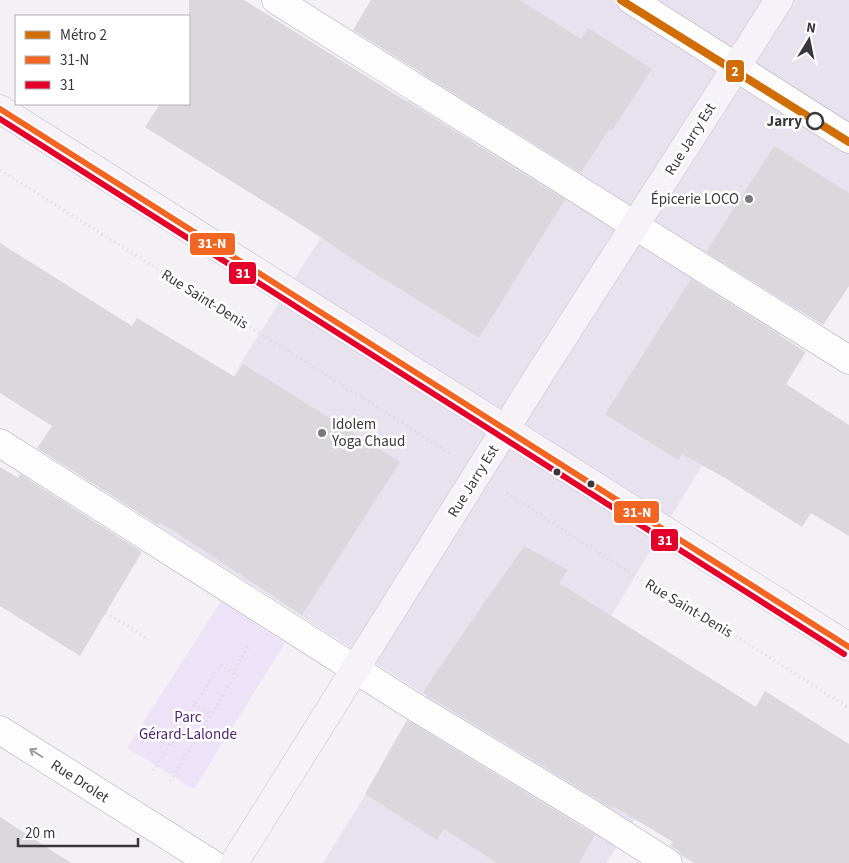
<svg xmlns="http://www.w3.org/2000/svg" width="849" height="863" font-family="'Source Sans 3',sans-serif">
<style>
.built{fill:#e8e2ee}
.green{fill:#ede3f8}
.building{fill:#dad8dc}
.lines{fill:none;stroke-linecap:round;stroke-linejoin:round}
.minor-casing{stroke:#b0adb2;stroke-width:29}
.major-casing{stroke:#c6c0cc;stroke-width:29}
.path{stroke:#dad9db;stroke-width:3;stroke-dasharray:1 4;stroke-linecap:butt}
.minor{stroke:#fdfdfe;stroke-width:28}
.major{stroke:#f6f3f8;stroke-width:28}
.bus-1-casing{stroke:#fff;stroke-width:10}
.bus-2-casing{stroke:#fff;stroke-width:10}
.bus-1{stroke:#f26522;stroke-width:6}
.bus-2{stroke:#e4002b;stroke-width:6}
.metro-1-casing{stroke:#fff;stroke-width:11}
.metro-1{stroke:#d06d07;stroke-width:8}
.oneway{stroke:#9b9a9d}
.stop-dot{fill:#fff;stroke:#39373c;stroke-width:2.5}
.poi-dot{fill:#7a787d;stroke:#fff;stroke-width:2}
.bus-dot{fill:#39373c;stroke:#fff;stroke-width:2}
.labels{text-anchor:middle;stroke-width:5;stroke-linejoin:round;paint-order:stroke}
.stop-label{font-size:15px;font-weight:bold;fill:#39373c;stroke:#fff;text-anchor:end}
.street-label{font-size:15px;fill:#39373c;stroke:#fff}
.poi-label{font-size:15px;fill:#39373c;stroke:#fff;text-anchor:end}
.park-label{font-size:15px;fill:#4e1f6e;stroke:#fff}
.line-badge{stroke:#fff;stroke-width:2}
.badge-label{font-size:14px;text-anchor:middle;font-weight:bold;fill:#fff}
</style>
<rect width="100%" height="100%" fill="#f3f0f6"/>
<!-- built -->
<path class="built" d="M 472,0 L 849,0 L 849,222 L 532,747 L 640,812 L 606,863 L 323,863 L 427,696 L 152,522 L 242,361 Z"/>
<!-- green -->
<path class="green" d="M 221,601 L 285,643 L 194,789 L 127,748 Z"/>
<!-- building -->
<path class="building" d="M 189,0 L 244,0 L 565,200 L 479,338 L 363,266 L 322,238 L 145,127 L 160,104 L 189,104 Z
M 371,0 L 520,0 L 581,39 L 588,28 L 652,69 L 612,131 L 609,129 L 581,173 L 353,30 Z
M 774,146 L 849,193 L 849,286 L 823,325 L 706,252 Z
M 0,243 L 132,326 L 137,318 L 235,377 L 243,364 L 400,462 L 302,615 L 160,522 L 158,525 L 37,448 L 52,426 L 0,393 Z
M 691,279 L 806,352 L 786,384 L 849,425 L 849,536 L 811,513 L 802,527 L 725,478 L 682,454 L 678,460 L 605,414 Z
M 0,467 L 18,478 L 20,474 L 142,552 L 80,656 L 0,606 Z
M 524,546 L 568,570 L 559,583 L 756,707 L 765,691 L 849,744 L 849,863 L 694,863 L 682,856 L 677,850 L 670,846 L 673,842 L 613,806 L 612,808 L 423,693 L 434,675 Z
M 407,720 L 595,835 L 579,863 L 497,863 L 444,829 L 437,840 L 365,794 Z
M 0,817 L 71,863 L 0,863 Z"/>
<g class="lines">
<!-- minor casing -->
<g class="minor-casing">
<path id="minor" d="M 276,0 C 467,120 658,239 849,360
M 631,0 L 849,139
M 0,443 L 410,704 L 593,815 L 668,863
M 0,730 L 211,863"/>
</g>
<!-- major casing -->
<g class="major-casing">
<path id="major" d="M 0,109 L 849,647
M 234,863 L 541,372 L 779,0"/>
</g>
<!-- path -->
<path class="path" d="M 0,170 L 409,427 L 450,454
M 507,493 L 625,570 L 723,628 L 849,708
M 106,613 L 147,638
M 195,704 L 211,715
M 153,770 L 220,665 L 235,674
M 170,781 L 236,674 L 236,666 L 249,646 L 250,647"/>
<!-- minor -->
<use href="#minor" class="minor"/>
<!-- major -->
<use href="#major" class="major"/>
<!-- bus-1 casing -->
<g class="bus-1-casing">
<path id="bus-1" d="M 0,109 L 849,647"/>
</g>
<!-- bus-2 casing -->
<g class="bus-2-casing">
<path id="bus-2" d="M 0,119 L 844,654"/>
</g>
<!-- bus-1 -->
<use href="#bus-1" class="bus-1"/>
<!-- bus-2 -->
<use href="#bus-2" class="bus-2"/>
<!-- metro-1 casing -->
<g class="metro-1-casing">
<path id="metro-1" d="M 621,0 L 849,142"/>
</g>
<!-- metro-1 -->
<use href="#metro-1" class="metro-1"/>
</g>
<!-- one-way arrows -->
<defs><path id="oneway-shaft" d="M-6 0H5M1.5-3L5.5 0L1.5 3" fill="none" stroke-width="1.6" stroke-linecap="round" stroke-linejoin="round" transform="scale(1.25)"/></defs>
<use class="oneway" href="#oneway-shaft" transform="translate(36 753) rotate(-148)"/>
<!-- markers -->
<circle class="stop-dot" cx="815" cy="121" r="8"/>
<g class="poi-dot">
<circle cx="749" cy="199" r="5"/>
<circle cx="322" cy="433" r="5"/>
</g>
<g class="bus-dot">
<circle cx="557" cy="472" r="4.5"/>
<circle cx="591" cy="484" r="4.5"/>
</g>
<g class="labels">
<!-- stop labels -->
<g class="stop-label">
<text x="802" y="126">Jarry</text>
</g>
<!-- street labels -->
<g class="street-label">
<text transform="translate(690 139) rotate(-58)" y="5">Rue Jarry Est</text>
<text transform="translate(205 299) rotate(32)" y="5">Rue Saint-Denis</text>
<text transform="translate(473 481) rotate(-58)" y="5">Rue Jarry Est</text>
<text transform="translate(689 608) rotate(31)" y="5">Rue Saint-Denis</text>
<text transform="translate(80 781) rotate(33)" y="5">Rue Drolet</text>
</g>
<!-- poi labels -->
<g class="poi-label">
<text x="739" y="204">Épicerie LOCO</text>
<text x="332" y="429" text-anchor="start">Idolem<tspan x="332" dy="17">Yoga Chaud</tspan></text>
</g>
<!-- park labels -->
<g class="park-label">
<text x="188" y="722">Parc<tspan x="188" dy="17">Gérard-Lalonde</tspan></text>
</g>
</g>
<g class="line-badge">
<rect x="725" y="59" width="20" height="24" rx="5" fill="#d06d07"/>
<rect x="189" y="232" width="47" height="24" rx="5" fill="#f26522"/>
<rect x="228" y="261" width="29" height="24" rx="5" fill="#e4002b"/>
<rect x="613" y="500" width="47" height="24" rx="5" fill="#f26522"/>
<rect x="650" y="528" width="29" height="24" rx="5" fill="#e4002b"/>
</g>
<g class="badge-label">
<text x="735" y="76">2</text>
<text x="212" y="248">31-N</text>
<text x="243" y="278">31</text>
<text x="637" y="517">31-N</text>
<text x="665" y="545">31</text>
</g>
<!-- legend -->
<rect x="15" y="15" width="175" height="90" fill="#ffffff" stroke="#b0afb1"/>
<rect x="25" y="31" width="25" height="8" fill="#d06d07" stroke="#b0afb1"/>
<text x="60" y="40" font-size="15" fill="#39373c">Métro 2</text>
<rect x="25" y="56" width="25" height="8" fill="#f26522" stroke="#b0afb1"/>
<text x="60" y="65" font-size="15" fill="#39373c">31-N</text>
<rect x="25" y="81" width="25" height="8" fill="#e4002b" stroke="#b0afb1"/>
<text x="60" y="90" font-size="15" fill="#39373c">31</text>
<!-- north arrow -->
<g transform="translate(809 40) rotate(10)" stroke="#ffffff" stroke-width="4" paint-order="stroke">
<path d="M0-4L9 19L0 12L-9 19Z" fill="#39373c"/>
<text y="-8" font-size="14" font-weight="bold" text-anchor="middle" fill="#39373c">N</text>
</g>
<!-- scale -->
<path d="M18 838v8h120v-8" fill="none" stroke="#39373c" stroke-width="2.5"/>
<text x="25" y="838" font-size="15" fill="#39373c" stroke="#ffffff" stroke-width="4" paint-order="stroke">20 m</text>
</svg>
